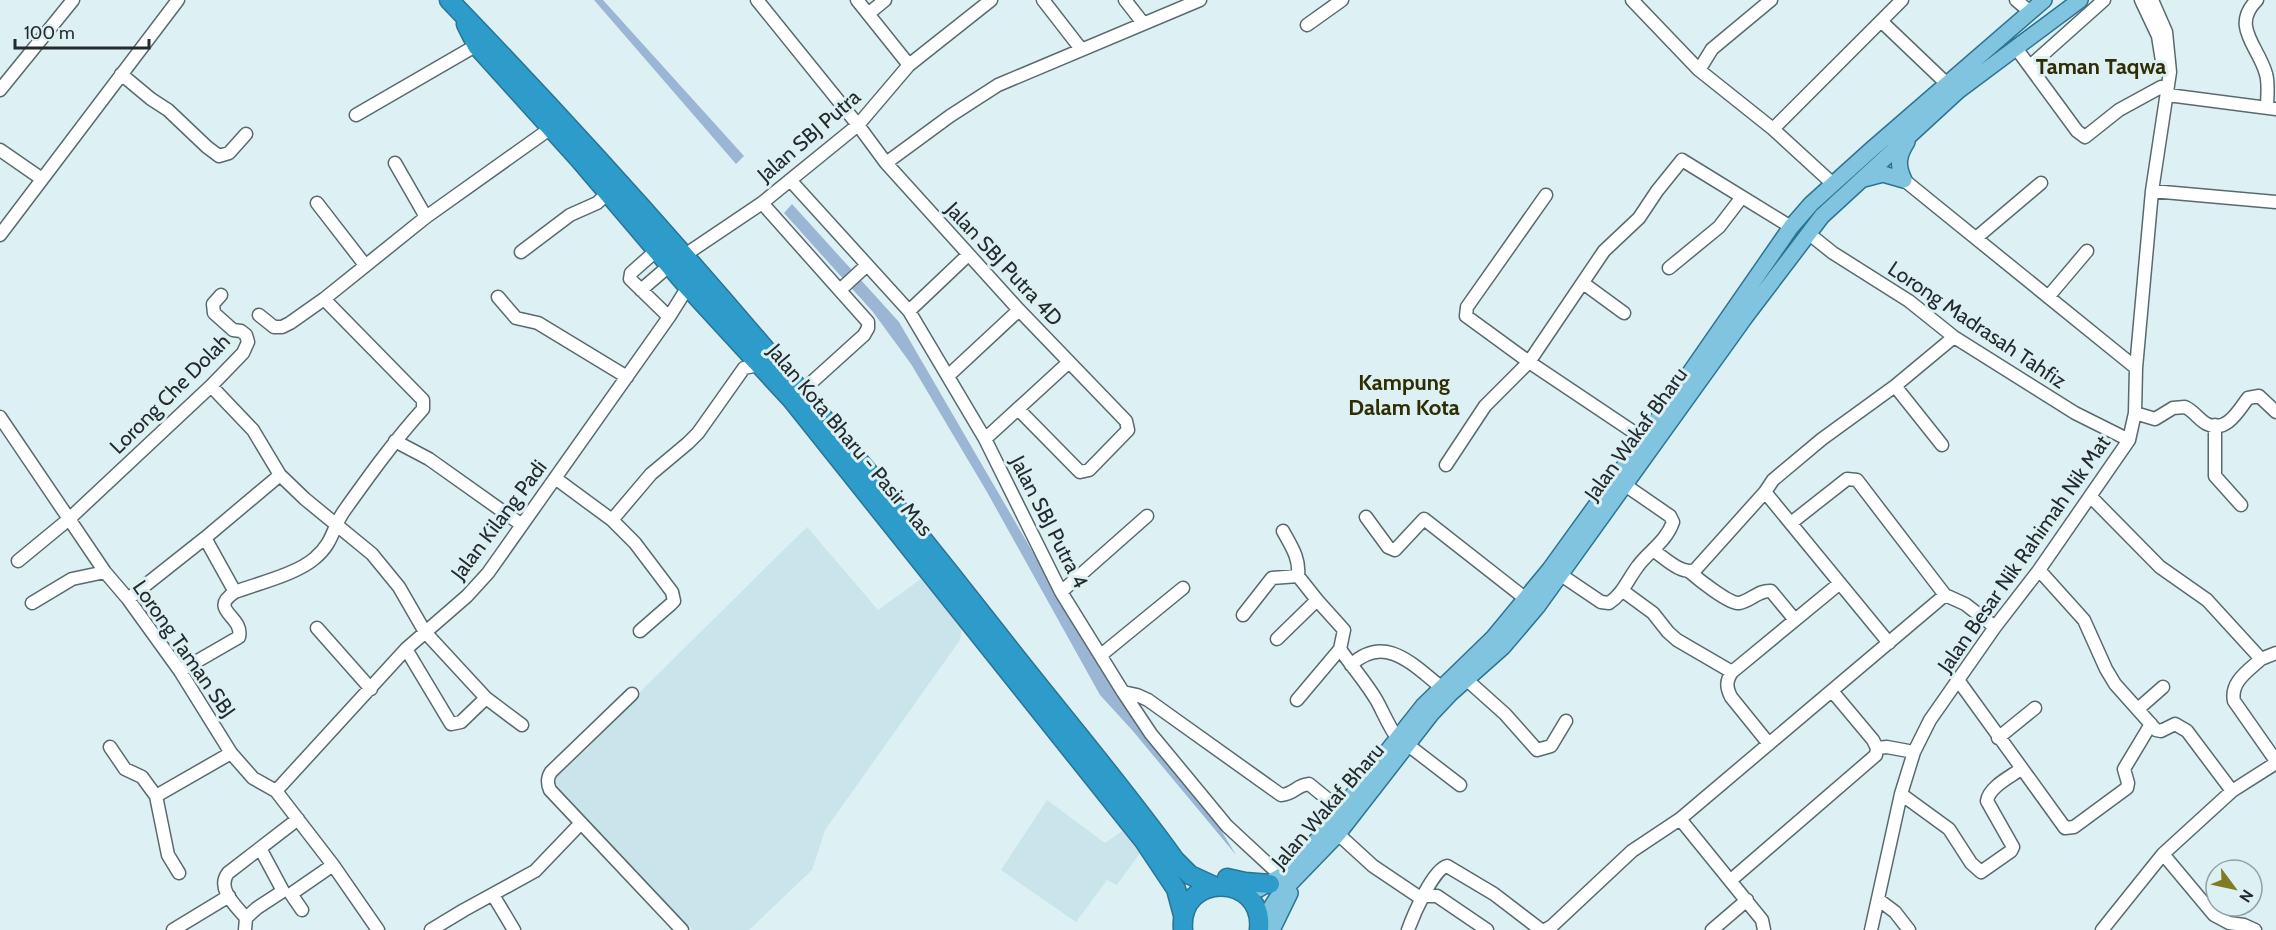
<svg xmlns="http://www.w3.org/2000/svg" width="2276" height="930" font-family="Cabin,sans-serif">
<style>
.built{fill:#c9e4ea}
.water{fill:#9bb6d5}
.lines{fill:none;stroke-linecap:round;stroke-linejoin:round}
.minor-casing{stroke:#596a6d;stroke-width:15}
.major-casing{stroke:#2a7494;stroke-width:18}
.highway-casing{stroke:#2a7494;stroke-width:21}
.minor{stroke:#fff;stroke-width:12}
.major{stroke:#81c4e0;stroke-width:15}
.highway{stroke:#2d9ccb;stroke-width:18}
.labels{text-anchor:middle;stroke-width:6;stroke-linejoin:round;paint-order:stroke}
.street-label{font-size:21px;fill:#242b2d;stroke:#ddf0f4}
.neighbourhood-label{font-size:22px;font-weight:bold;fill:#2f2d02;stroke:#ddf0f4}
</style>
<rect width="100%" height="100%" fill="#ddf0f4"/>
<!-- built -->
<path class="built" d="M 807,527 L 878,610 L 921,579 L 962,626 L 960,640 L 825,830 L 812,870 L 749,930 L 693,930 L 547,784 Z
M 1047,800 L 1105,843 L 1122,831 L 1140,853 L 1117,885 L 1107,880 L 1076,922 L 1001,870 Z"/>
<!-- water -->
<path class="water" d="M 594,0 L 603,0 L 744,156 L 736,164 Z
M 792,204 L 899,322 L 1110,685 L 1216,822 L 1236,855 L 1132,730 L 1100,695 L 987,492 L 911,364 L 873,312 L 784,213 Z"/>
<g class="lines">
<!-- minor casing -->
<g class="minor-casing">
<path id="minor" d="M 757,0 L 858,125 L 886,163 L 1019,310 L 1126,421 L 1128,430 L 1089,470 L 1080,472 L 1018,409
M 857,0 L 909,65
M 1043,0 L 1081,49
M 1125,0 L 1143,23
M 1632,0 L 1699,70 L 1773,129 L 1833,184
M 2016,0 L 2029,11
M 2141,0 L 2158,36 L 2162,61
M 2257,0 C 2230,26 2259,47 2266,74 C 2269,84 2267,97 2267,108
M 868,14 L 885,0
M 1881,21 L 1946,83
M 1307,25 L 1342,0
M 2016,48 L 2077,131 L 2085,137 L 2119,110 L 2161,87
M 2030,66 L 2104,0
M 1699,70 L 1712,49 L 1771,0
M 121,74 L 151,99 L 168,110 L 207,147 L 219,156 L 229,153 L 246,134
M 0,90 L 73,0
M 2168,95 L 2276,109
M 356,115 L 477,45
M 1773,129 L 1902,0
M 0,150 L 42,179
M 395,163 L 426,217
M 886,163 L 950,116 L 998,85 L 1200,0
M 790,180 L 909,311 L 985,439 L 1061,592 L 1123,692 L 1151,734 L 1227,826 L 1281,876
M 1904,180 L 2136,368
M 2152,191 L 2276,202
M 1546,195 L 1467,307 L 1466,316 L 1529,362 L 1644,439
M 317,203 L 365,265
M 762,203 L 868,322 L 868,328 L 864,335 L 802,391
M 1808,233 L 1833,253 L 1909,301 L 1954,337 L 2075,413 L 2129,440
M 0,235 L 178,0
M 1976,238 L 2041,183
M 657,250 L 631,273 L 630,279 L 669,317
M 521,252 L 570,215 L 597,203 L 608,193
M 1669,268 L 1719,227 L 1742,197
M 1583,283 L 1624,313
M 641,290 L 670,265 L 762,203 L 858,125 L 909,65 L 991,0
M 840,290 L 867,265
M 498,297 L 516,318 L 538,323 L 627,377
M 2048,297 L 2087,251
M 909,311 L 968,255
M 259,315 L 274,327 L 282,327 L 290,323 L 324,299 L 426,217 L 551,128
M 948,376 L 1019,310
M 211,386 L 253,430 L 280,475
M 1895,386 L 1942,445
M 2135,413 L 2155,419 L 2173,408 L 2185,407 C 2194,411 2199,420 2207,424 C 2226,434 2239,410 2248,398 L 2259,396 L 2276,412
M 0,417 L 105,572 L 128,599 L 180,671 L 231,753 L 253,778 L 276,791 L 333,865 L 378,930
M 2215,425 L 2215,476 L 2241,505
M 985,439 L 1069,362
M 395,441 L 429,459 L 522,525
M 1446,465 L 1485,406 L 1529,362 L 1604,251 L 1639,218 L 1657,191 L 1682,160 L 1791,227
M 555,478 L 612,520 L 635,543 L 672,592 L 674,601 L 671,604 L 640,631
M 1765,492 L 1889,643
M 2090,496 L 2160,567 L 2207,600 L 2261,659 L 2276,653
M 1366,517 L 1388,547 L 1395,550 L 1424,519 L 1526,599
M 612,520 L 651,474 L 688,443 L 698,433 L 744,368 L 759,365
M 1791,523 L 1847,479 L 1857,480 L 1945,595
M 1283,531 C 1291,546 1300,558 1298,576 L 1317,600
M 205,538 L 235,592
M 1654,551 C 1665,558 1681,575 1695,570 L 1765,492 L 1773,480 L 1822,439 L 1895,386 L 1954,337
M 18,561 L 69,519 L 211,386 L 243,353 L 248,342 L 246,335 L 241,331 L 233,330 L 214,313 L 213,304 L 221,295
M 2039,570 L 2084,620 L 2106,669 L 2115,684 L 2156,730 L 2161,731 L 2175,724 L 2187,731 L 2232,791
M 1690,572 C 1698,579 1729,604 1739,603 C 1751,601 1758,590 1771,591 L 1795,620
M 1561,575 L 1601,602 L 1609,603 C 1623,594 1628,579 1638,566 C 1649,551 1666,542 1673,522 L 1670,516 L 1625,485
M 1623,591 L 1653,613 L 1668,632 L 1677,640 L 1732,672
M 1061,592 L 1147,516
M 128,599 L 205,538 L 280,475 L 305,499 L 372,554 L 399,587 L 425,632 L 486,698 L 522,725
M 32,603 L 72,579 L 105,572
M 1243,615 L 1272,578 L 1298,576
M 317,628 L 371,689
M 1277,639 L 1317,600 L 1344,630 L 1340,649
M 406,649 L 451,724 L 461,722 L 486,698
M 1101,655 L 1183,588
M 2261,659 C 2248,671 2230,682 2234,701 L 2276,761
M 1351,665 C 1385,633 1413,665 1441,687
M 180,671 L 239,637 C 244,616 207,610 235,592 C 259,583 297,574 315,558 C 334,542 332,528 344,511 C 369,476 394,441 423,409 L 423,400 L 324,299
M 1467,680 L 1505,714 L 1537,750 L 1551,746 L 1566,721
M 1958,680 L 2065,828 L 2074,827 L 2127,788 L 2128,783 L 2124,769 L 2151,724
M 1123,692 L 1137,695 L 1148,700 L 1281,795 C 1295,794 1296,785 1309,784 L 1342,811
M 632,694 L 551,772 C 547,778 547,783 550,790 L 682,930
M 1297,700 L 1340,649 C 1352,667 1366,682 1377,701 C 1384,714 1389,727 1398,739
M 2138,709 L 2163,687
M 1998,738 L 2035,708
M 1769,744 L 1731,697 C 1726,687 1726,681 1732,672 L 1840,583
M 1408,745 L 1460,785
M 110,747 L 125,769 L 142,777 L 156,796 L 168,855 L 179,873
M 1877,748 L 1887,747 L 1914,752
M 276,791 L 406,649 L 467,596 L 488,573 L 669,317 L 691,282
M 1901,794 L 1949,829 L 1971,863 L 1981,872 L 2011,851 L 2013,847 L 1987,801 C 1989,787 2010,777 2021,769
M 156,796 L 231,753
M 1680,819 L 1762,920 L 1764,930
M 1338,834 L 1373,866 L 1422,899
M 2163,854 L 2214,915 L 2229,923 L 2244,925 L 2255,930
M 1731,880 L 1876,755 L 1877,748 L 1873,740 L 1832,691
M 493,895 L 514,930
M 1424,896 L 1437,896 L 1487,930
M 1879,900 L 1895,912 L 1909,930
M 302,910 L 291,894 L 333,865
M 246,918 L 257,908 L 283,891 L 261,850
M 173,930 L 229,896
M 245,930 L 246,918 C 236,906 216,889 228,873 L 298,819
M 431,930 L 464,910 L 535,871 L 581,823
M 1408,930 C 1413,916 1433,869 1447,866 L 1494,894 L 1541,930
M 1545,930 L 1552,926 L 1632,851 L 1680,819 L 1945,595 L 1965,604 L 1995,627
M 1712,930 L 1747,900
M 1871,930 L 1901,794 L 1914,752 L 1930,720 L 1995,627 L 2039,570 L 2129,440 L 2135,413 L 2136,368 L 2152,191 L 2170,72 L 2166,32 L 2152,0
M 2102,930 L 2163,854 L 2232,791 L 2276,763"/>
</g>
<!-- major casing -->
<g class="major-casing">
<path id="major" d="M 1864,179 L 1883,174 L 1904,180
M 1904,180 C 1897,165 1898,156 1907,142
M 1259,889 L 1281,876 L 1318,839 L 1423,706 L 1493,638 L 1550,569 L 1644,439 L 1791,227 L 1811,204 L 1872,149 L 2044,0
M 1259,926 L 1279,895 L 1338,834 L 1432,713 L 1450,694 L 1503,647 L 1537,607 L 1746,316 L 1822,216 L 1958,91 L 2080,0
M 1272,930 L 1290,893"/>
</g>
<!-- highway casing -->
<g class="highway-casing">
<path id="highway" d="M 449,0 C 643,201 825,413 997,633 C 1056,709 1119,782 1175,860 L 1190,875 L 1214,886
M 466,24 L 477,46 L 579,159 L 688,287 L 792,400 L 1144,841 L 1176,889 L 1183,915
M 1227,878 L 1245,882 L 1270,884
M 1183,930 C 1178,871 1265,873 1259,930"/>
</g>
<!-- minor -->
<use href="#minor" class="minor"/>
<!-- major -->
<use href="#major" class="major"/>
<!-- highway -->
<use href="#highway" class="highway"/>
</g>
<g class="labels">
<!-- street labels -->
<g class="street-label">
<text transform="translate(809 136) rotate(-41)" y="7">Jalan SBJ Putra</text>
<text transform="translate(1004 264) rotate(47)" y="7">Jalan SBJ Putra 4D</text>
<text transform="translate(1977 325) rotate(34)" y="7">Lorong Madrasah Tahfiz</text>
<text transform="translate(170 394) rotate(-45)" y="7">Lorong Che Dolah</text>
<text transform="translate(1636 434) rotate(-54)" y="7">Jalan Wakaf Bharu</text>
<text transform="translate(850 440) rotate(50)" y="7">Jalan Kota Bharu - Pasir Mas</text>
<text transform="translate(499 520) rotate(-53)" y="7">Jalan Kilang Padi</text>
<text transform="translate(1049 522) rotate(63)" y="7">Jalan SBJ Putra 4</text>
<text transform="translate(2024 554) rotate(-55)" y="7">Jalan Besar Nik Rahimah Nik Mat</text>
<text transform="translate(184 649) rotate(55)" y="7">Lorong Taman SBJ</text>
<text transform="translate(1328 806) rotate(-49)" y="7">Jalan Wakaf Bharu</text>
</g>
<!-- neighbourhood labels -->
<g class="neighbourhood-label">
<text x="2101" y="74">Taman Taqwa</text>
<text x="1404" y="390">Kampung<tspan x="1404" dy="25">Dalam Kota</tspan></text>
</g>
</g>
<!-- north arrow -->
<g transform="translate(2234 888) rotate(123)"><circle r="28" fill="#ddf0f4" stroke="#93a1a4" stroke-width="1.5"/>
<path d="M0-4.5L10 22L0 15L-10 22Z" fill="#807c23"/>
<text y="-9" font-size="16" font-weight="bold" text-anchor="middle" fill="#242b2d">N</text>
</g>
<!-- scale -->
<path d="M15 39v9h134v-9" fill="none" stroke="#242b2d" stroke-width="3"/>
<text x="24" y="39" font-size="18" fill="#242b2d" stroke="#ddf0f4" stroke-width="4.5" paint-order="stroke">100 m</text>
</svg>
